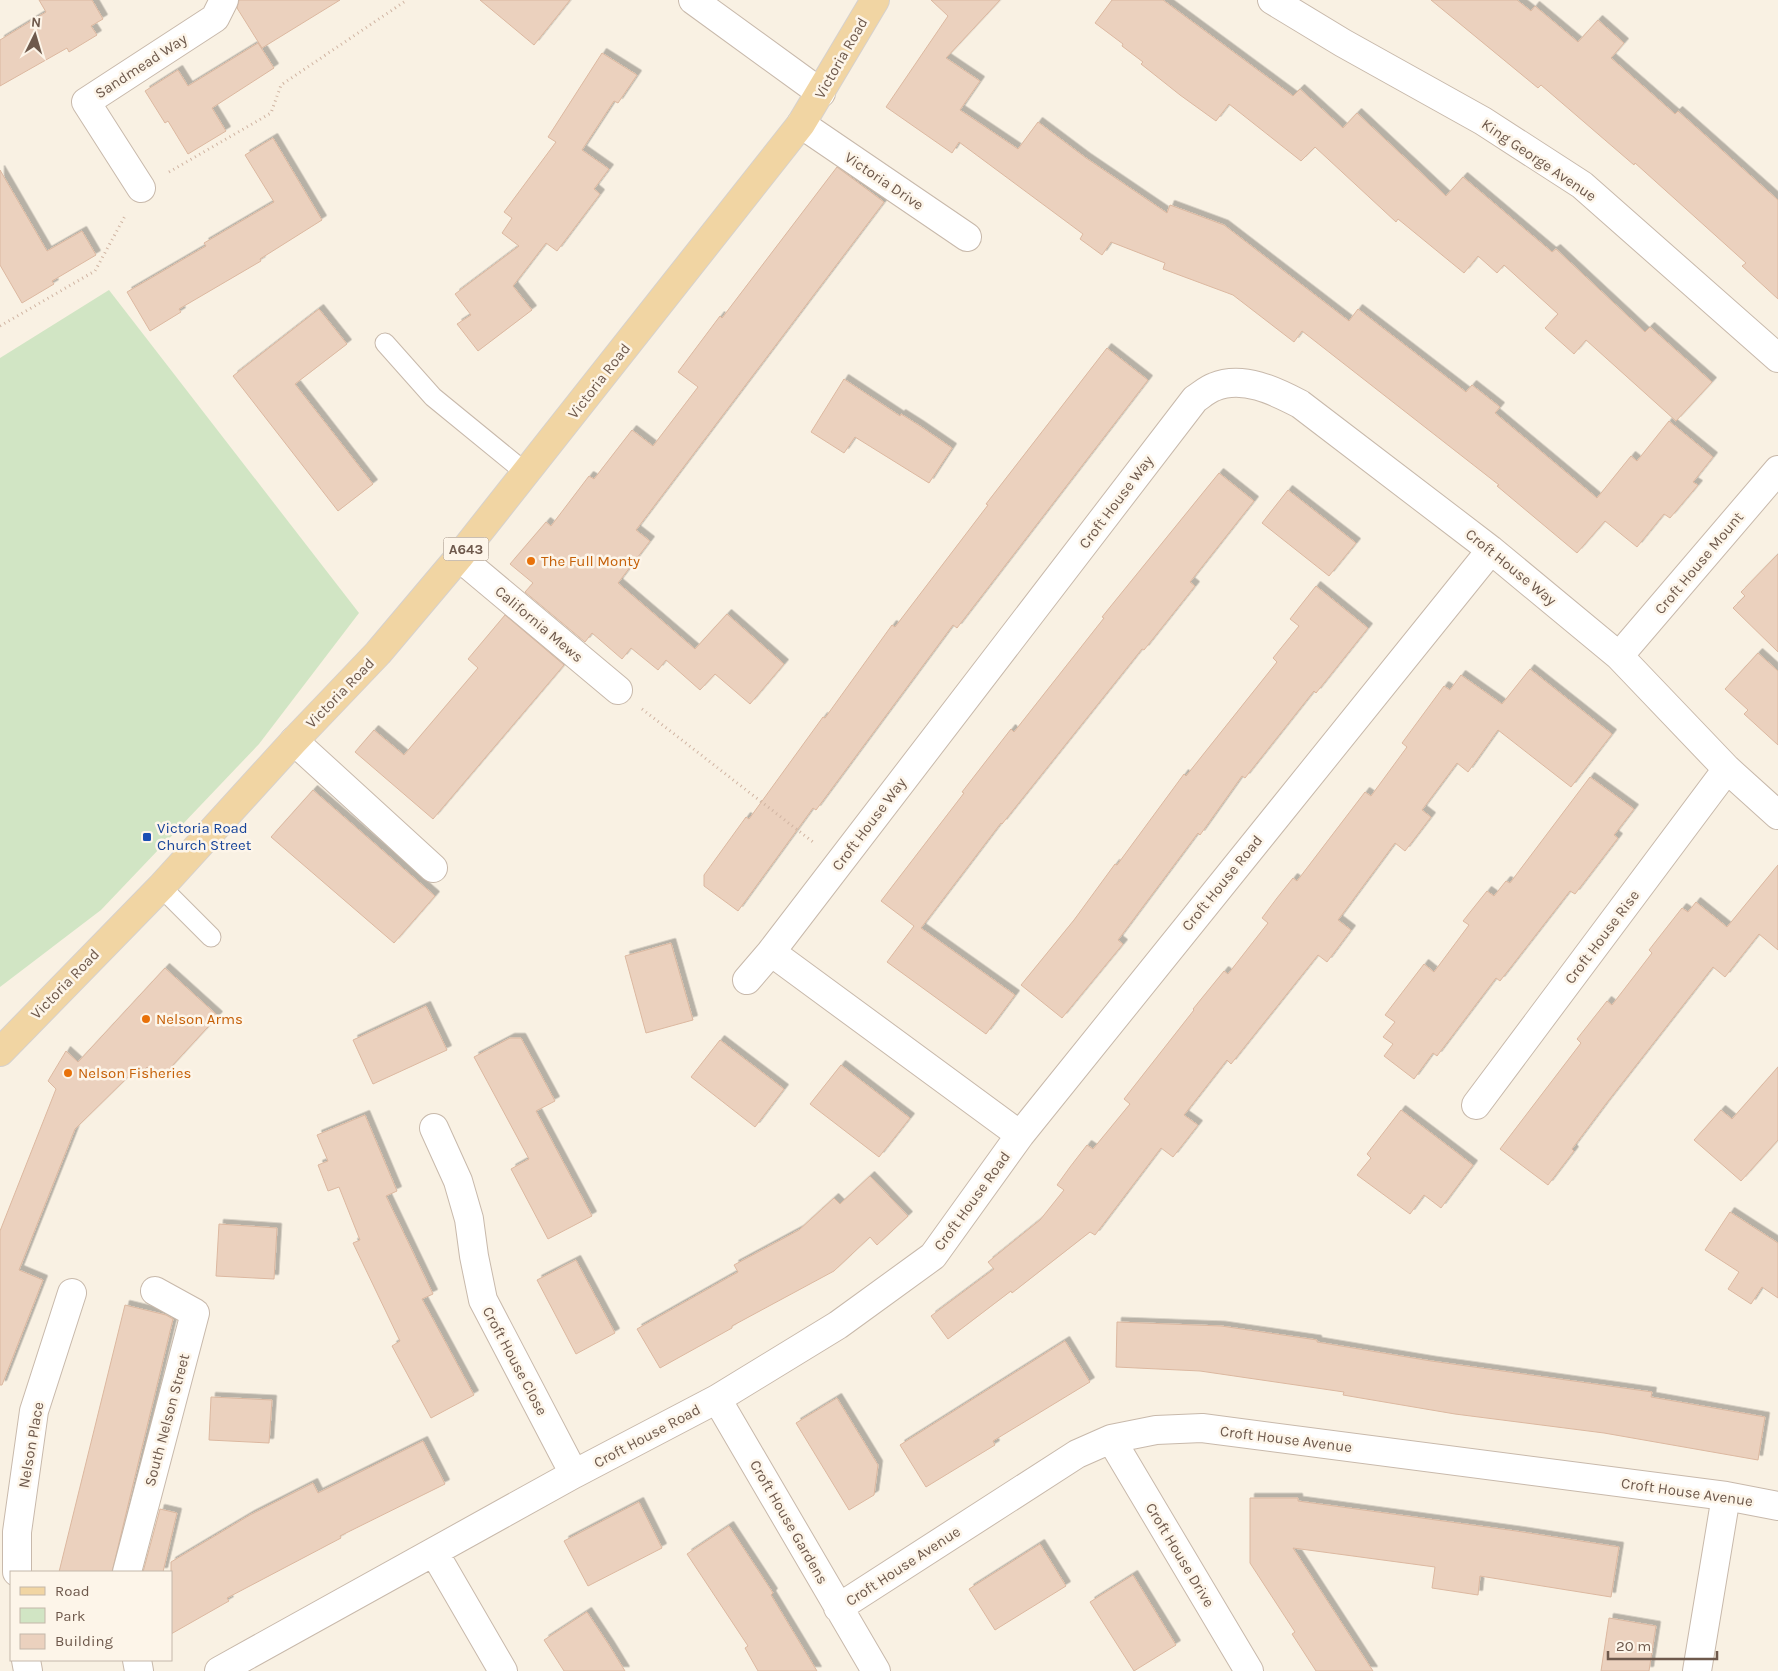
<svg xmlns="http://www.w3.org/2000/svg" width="1778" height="1671" font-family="Karla,sans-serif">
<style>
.green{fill:#d1e5c4}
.building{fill:#ebd1be;stroke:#dcb8a0;filter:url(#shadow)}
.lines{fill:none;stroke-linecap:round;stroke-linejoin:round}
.service-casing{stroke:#c8b9ab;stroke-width:21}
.minor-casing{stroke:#c8b9ab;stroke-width:30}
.primary-casing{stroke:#d6d1cd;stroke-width:30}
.path{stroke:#d0b4a2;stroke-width:3;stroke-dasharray:1 4;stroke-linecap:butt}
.service{stroke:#fff;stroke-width:19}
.minor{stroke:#fff;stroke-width:28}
.primary{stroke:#f1d5a3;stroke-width:28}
.food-dot{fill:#e8710a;stroke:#fdf5e9;stroke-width:2}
.transit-dot{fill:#1a4fb4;stroke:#fdf5e9;stroke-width:2}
.labels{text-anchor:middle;stroke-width:5;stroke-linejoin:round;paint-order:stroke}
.shield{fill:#fdf5e9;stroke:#99887b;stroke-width:1}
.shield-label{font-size:14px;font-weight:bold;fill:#6e594c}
.street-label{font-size:15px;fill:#6e594c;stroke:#fdf5e9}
.food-label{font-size:15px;fill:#c56008;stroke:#fdf5e9;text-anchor:start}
.transit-label{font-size:15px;fill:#164399;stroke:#fdf5e9;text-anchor:start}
</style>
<defs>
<filter id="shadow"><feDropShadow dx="4.5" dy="-4.5" stdDeviation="0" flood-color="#0004"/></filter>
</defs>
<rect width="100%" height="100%" fill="#f9f1e3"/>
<!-- green -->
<path class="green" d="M 109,290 L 359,613 L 259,744 L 101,910 L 0,987 L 0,358 Z"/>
<!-- building -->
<path class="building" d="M 39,0 L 92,0 L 103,19 L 91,26 L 97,35 L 69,52 L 67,48 L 0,86 L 0,40 L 46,12 Z
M 239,0 L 340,0 L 262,48 L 237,8 Z
M 480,0 L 570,0 L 534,45 Z
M 931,0 L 1000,0 L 946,58 L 980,81 L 960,110 L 1018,149 L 1038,122 L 1086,158 L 1167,213 L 1170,205 L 1224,225 L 1349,321 L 1358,309 L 1466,392 L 1472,385 L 1500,407 L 1495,413 L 1597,498 L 1631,456 L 1637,461 L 1669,421 L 1713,457 L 1693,482 L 1698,485 L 1670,518 L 1664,514 L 1637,547 L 1605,521 L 1577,553 L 1497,486 L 1499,485 L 1302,331 L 1294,342 L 1233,295 L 1163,269 L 1165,263 L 1111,242 L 1102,255 L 1080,239 L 1083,234 L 959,142 L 952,153 L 886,107 L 948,16 Z
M 1112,0 L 1163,0 L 1293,96 L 1300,89 L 1343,128 L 1357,113 L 1446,196 L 1463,177 L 1552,252 L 1556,249 L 1645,332 L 1650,327 L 1712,382 L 1676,421 L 1586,340 L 1574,354 L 1545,328 L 1558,314 L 1504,265 L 1497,273 L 1478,256 L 1464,273 L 1398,219 L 1396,222 L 1315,147 L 1301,161 L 1229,104 L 1216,121 L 1180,95 L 1141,64 L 1143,62 L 1122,46 L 1123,44 L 1095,23 Z
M 1431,0 L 1517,0 L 1531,11 L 1535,6 L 1578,42 L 1598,20 L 1624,43 L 1611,58 L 1675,114 L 1678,111 L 1778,200 L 1778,299 L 1742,266 L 1746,263 L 1635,163 L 1634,165 L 1541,85 L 1538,88 Z
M 258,43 L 274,68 L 212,108 L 226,131 L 188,154 L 168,121 L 165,123 L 145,91 L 178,70 L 188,86 Z
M 602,53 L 637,75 L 618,103 L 614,101 L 582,150 L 609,169 L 594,189 L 600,194 L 557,251 L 546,243 L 513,286 L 532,310 L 478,351 L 457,324 L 471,315 L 455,294 L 519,246 L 502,233 L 512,218 L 504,212 L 556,142 L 548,137 Z
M 273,138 L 322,220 L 260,259 L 261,261 L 179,309 L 181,312 L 150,331 L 127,292 L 206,246 L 204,243 L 274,202 L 245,155 Z
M 837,167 L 884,202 L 636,530 L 650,541 L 618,583 L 695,649 L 727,614 L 784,664 L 750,704 L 715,674 L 700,690 L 666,660 L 658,670 L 631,648 L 622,659 L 592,633 L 585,642 L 525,592 L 533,583 L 510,564 L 546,522 L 551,526 L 589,476 L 594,479 L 632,430 L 653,446 L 698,387 L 678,372 L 720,316 L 722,318 Z
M 0,170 L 47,251 L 82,231 L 96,255 L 52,281 L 54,284 L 22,303 L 0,265 Z
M 319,309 L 347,344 L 295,384 L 373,484 L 338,511 L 233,376 Z
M 1107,348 L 1148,380 L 957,628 L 953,625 L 816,810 L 813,808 L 738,911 L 704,886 L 704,875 L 746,817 L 749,819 L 823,717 L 825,718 L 892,625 L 895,627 L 988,505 L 986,504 Z
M 844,379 L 900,416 L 901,414 L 920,426 L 952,448 L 929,483 L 855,437 L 844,453 L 811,432 Z
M 1219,473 L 1254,501 L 1190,582 L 1195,586 L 1144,650 L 1142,649 L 1002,824 L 1001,823 L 921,928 L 1015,995 L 986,1034 L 887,962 L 914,926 L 881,901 L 964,793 L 962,792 L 1011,729 L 1014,732 L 1104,618 L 1102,617 Z
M 1288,490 L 1356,543 L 1329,576 L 1262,523 Z
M 1778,554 L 1778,652 L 1733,608 L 1745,596 L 1741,592 Z
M 1316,586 L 1368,628 L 1316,693 L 1314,691 L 1245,778 L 1242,776 L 1200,835 L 1198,833 L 1118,940 L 1123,944 L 1062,1018 L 1021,985 L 1074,920 L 1115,864 L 1117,865 L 1184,774 L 1186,776 L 1277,662 L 1273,658 L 1299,626 L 1290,619 Z
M 505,615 L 564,665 L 433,819 L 355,752 L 374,730 L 404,755 L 478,668 L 468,659 Z
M 1758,653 L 1778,671 L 1778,745 L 1744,714 L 1748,710 L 1725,689 Z
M 1530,669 L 1612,734 L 1571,787 L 1498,730 L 1468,772 L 1457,763 L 1422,810 L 1431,817 L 1405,851 L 1395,843 L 1338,920 L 1351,930 L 1327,962 L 1318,955 L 1231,1064 L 1227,1060 L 1184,1115 L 1198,1125 L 1173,1157 L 1161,1148 L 1095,1235 L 1090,1232 L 1012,1293 L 1011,1291 L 948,1339 L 931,1316 L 994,1269 L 988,1262 L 1040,1220 L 1064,1190 L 1057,1185 L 1070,1167 L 1087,1145 L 1093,1149 L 1130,1104 L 1124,1099 L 1194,1010 L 1193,1009 L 1224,971 L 1228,974 L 1268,923 L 1262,918 L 1277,898 L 1293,878 L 1297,881 L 1365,792 L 1371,796 L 1407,747 L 1402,743 L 1444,686 L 1450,690 L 1461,675 L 1502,704 Z
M 1590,777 L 1634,809 L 1614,835 L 1618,838 L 1575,894 L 1570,891 L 1500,981 L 1496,978 L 1437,1056 L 1433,1053 L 1414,1079 L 1384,1056 L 1393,1044 L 1383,1037 L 1395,1022 L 1385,1015 L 1424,964 L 1434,972 L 1469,925 L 1463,921 L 1487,891 L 1494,896 L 1506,881 L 1510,883 Z
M 313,790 L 435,896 L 394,943 L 271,837 Z
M 1778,865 L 1778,950 L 1759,934 L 1725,977 L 1713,967 L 1605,1105 L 1572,1149 L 1574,1151 L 1548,1185 L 1500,1149 L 1581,1043 L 1577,1039 L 1607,1001 L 1612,1005 L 1652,953 L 1649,950 L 1682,908 L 1688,912 L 1696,902 L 1727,927 Z
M 671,943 L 693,1020 L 646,1033 L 625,956 Z
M 165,968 L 218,1016 L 160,1079 L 147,1067 L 138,1076 L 133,1072 L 75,1129 L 19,1270 L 43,1280 L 2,1385 L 0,1385 L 0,1231 L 56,1089 L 48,1081 L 66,1051 L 78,1062 Z
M 426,1006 L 447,1050 L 373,1084 L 353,1040 Z
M 510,1038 L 521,1038 L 555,1101 L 536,1111 L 592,1216 L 548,1239 L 511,1169 L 529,1159 L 474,1057 Z
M 720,1040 L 784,1089 L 755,1127 L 691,1077 Z
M 841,1065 L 910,1118 L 879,1157 L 810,1104 Z
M 1778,1067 L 1778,1140 L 1741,1181 L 1694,1140 L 1721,1110 L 1732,1119 Z
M 1401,1110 L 1473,1165 L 1441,1208 L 1424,1195 L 1410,1214 L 1357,1175 L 1371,1158 L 1367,1154 Z
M 365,1115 L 397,1191 L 386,1196 L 433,1294 L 422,1299 L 474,1395 L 431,1418 L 392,1346 L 400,1341 L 353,1243 L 360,1240 L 339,1187 L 328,1191 L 318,1165 L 328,1161 L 317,1135 Z
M 870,1176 L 908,1216 L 877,1245 L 870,1237 L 834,1271 L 732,1326 L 732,1328 L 660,1368 L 637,1329 L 738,1272 L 734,1265 L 799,1230 L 834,1198 L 840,1204 Z
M 1730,1212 L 1778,1243 L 1778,1298 L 1762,1287 L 1751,1304 L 1728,1289 L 1739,1272 L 1705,1250 Z
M 219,1224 L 277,1228 L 274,1279 L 216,1276 Z
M 576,1260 L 615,1333 L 576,1354 L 537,1280 Z
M 125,1305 L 166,1315 L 173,1319 L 130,1497 L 112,1572 L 59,1572 Z
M 1117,1322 L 1221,1326 L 1317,1340 L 1317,1342 L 1431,1361 L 1652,1392 L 1651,1397 L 1765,1417 L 1758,1460 L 1604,1433 L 1455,1414 L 1343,1395 L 1344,1392 L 1200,1371 L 1116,1367 Z
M 1065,1341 L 1090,1382 L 993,1441 L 995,1445 L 926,1487 L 900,1445 Z
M 211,1397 L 272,1400 L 269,1443 L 209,1440 Z
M 837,1398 L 878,1465 L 874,1495 L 849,1510 L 796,1423 Z
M 423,1441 L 445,1484 L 340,1536 L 341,1538 L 227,1598 L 229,1601 L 171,1634 L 171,1562 L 250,1515 L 313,1483 L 318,1493 Z
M 1250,1498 L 1298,1498 L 1298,1501 L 1516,1531 L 1619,1547 L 1611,1597 L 1480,1576 L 1478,1595 L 1432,1588 L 1435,1567 L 1293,1548 L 1373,1671 L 1316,1671 L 1292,1634 L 1295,1632 L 1250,1563 Z
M 639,1502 L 662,1548 L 588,1586 L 564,1541 Z
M 160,1509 L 177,1513 L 163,1572 L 143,1572 Z
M 729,1526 L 773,1593 L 771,1595 L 817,1671 L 758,1671 L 745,1648 L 748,1646 L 687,1554 Z
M 1040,1544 L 1066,1586 L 995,1630 L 969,1589 Z
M 1133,1575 L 1176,1645 L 1134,1671 L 1090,1602 Z
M 587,1612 L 609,1645 L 625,1671 L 564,1671 L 544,1640 Z
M 1609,1618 L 1656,1626 L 1649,1671 L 1601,1671 Z"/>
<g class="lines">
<!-- service casing -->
<g class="service-casing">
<path id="service" d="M 385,343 L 433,397 L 526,473
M 161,887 L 211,937"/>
</g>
<!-- minor casing -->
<g class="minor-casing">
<path id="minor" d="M 693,0 L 821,93
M 1272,0 L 1343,43 L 1483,121 L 1582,185 L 1778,358
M 801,124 L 967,237
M 141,188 L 86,102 L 215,18 L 224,0
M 459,557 L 618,690
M 1619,656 L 1778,470
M 294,741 L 433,868
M 747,980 L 771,952
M 1476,1105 L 1727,769
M 434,1128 L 458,1181 L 469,1219 L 474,1256 L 483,1300 L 574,1474
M 1020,1135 L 771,952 L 1195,399 C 1201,395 1208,389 1214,387 C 1243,375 1275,391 1300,404 L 1491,550 L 1619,656 L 1727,769 L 1778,815
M 717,1399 L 876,1671
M 1111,1439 L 1249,1671
M 434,1552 L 503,1671
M 17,1572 L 17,1532 L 34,1411 L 72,1293
M 127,1572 L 195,1313 L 155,1291
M 838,1608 L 1077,1454 L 1111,1439 L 1156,1430 L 1202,1428 L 1726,1496 L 1778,1506
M 26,1660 L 28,1671
M 137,1660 L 139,1671
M 219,1671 L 574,1474 L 717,1399 L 838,1325 L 933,1256 L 1020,1135 L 1491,550
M 1697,1671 L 1726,1496"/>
</g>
<!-- primary casing -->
<g class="primary-casing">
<path id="primary" d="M 0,1052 L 161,887 L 294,741 L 378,653 L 459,557 L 801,124 L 875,0"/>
</g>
<!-- path -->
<path class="path" d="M 169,172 L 271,113 L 281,85 L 407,0
M 0,326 L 95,271 L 125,216
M 642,709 L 813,842"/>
<!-- service -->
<use href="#service" class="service"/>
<!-- minor -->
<use href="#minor" class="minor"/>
<!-- primary -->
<use href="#primary" class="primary"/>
</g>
<!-- markers -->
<g class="food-dot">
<circle cx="531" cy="561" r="5"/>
<circle cx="146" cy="1019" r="5"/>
<circle cx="68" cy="1073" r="5"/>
</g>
<rect class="transit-dot" x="142" y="832" width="10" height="10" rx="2.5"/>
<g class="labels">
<!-- shield labels -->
<rect class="shield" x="443.5" y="537.5" width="45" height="23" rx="4"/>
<g class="shield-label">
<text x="466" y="554">A643</text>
</g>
<!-- street labels -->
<g class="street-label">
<text transform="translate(841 58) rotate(-60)" y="5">Victoria Road</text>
<text transform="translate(141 66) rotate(-33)" y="5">Sandmead Way</text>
<text transform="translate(1539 160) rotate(34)" y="5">King George Avenue</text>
<text transform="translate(884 181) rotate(34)" y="5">Victoria Drive</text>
<text transform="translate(599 381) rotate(-52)" y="5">Victoria Road</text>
<text transform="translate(1116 502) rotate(-53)" y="5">Croft House Way</text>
<text transform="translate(1699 563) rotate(-50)" y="5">Croft House Mount</text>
<text transform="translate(1511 567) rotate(39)" y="5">Croft House Way</text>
<text transform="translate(539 624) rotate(40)" y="5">California Mews</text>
<text transform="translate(340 693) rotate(-46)" y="5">Victoria Road</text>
<text transform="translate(869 824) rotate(-53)" y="5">Croft House Way</text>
<text transform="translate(1222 883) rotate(-51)" y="5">Croft House Road</text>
<text transform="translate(1602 937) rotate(-53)" y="5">Croft House Rise</text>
<text transform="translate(65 984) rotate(-46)" y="5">Victoria Road</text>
<text transform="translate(972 1201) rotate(-54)" y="5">Croft House Road</text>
<text transform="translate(515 1361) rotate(62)" y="5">Croft House Close</text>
<text transform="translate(167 1420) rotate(-75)" y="5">South Nelson Street</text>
<text transform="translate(647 1436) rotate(-28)" y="5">Croft House Road</text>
<text transform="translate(1286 1439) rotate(7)" y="5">Croft House Avenue</text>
<text transform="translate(31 1445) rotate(-80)" y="5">Nelson Place</text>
<text transform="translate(1687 1492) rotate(8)" y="5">Croft House Avenue</text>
<text transform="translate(789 1522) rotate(60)" y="5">Croft House Gardens</text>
<text transform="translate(1180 1555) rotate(59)" y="5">Croft House Drive</text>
<text transform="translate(903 1566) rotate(-33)" y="5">Croft House Avenue</text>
</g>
<!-- food labels -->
<g class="food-label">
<text x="541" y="566">The Full Monty</text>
<text x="156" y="1024">Nelson Arms</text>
<text x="78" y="1078">Nelson Fisheries</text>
</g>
<!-- transit labels -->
<g class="transit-label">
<text x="157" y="833">Victoria Road<tspan x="157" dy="17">Church Street</tspan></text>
</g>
</g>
<!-- legend -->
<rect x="10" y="1571" width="162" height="90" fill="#fdf5e9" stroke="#c4b7aa"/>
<rect x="20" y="1587" width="25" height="8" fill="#f1d5a3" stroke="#c4b7aa"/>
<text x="55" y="1596" font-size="15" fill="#6e594c">Road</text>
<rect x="20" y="1608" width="25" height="15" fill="#d1e5c4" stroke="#c4b7aa"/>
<text x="55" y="1621" font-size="15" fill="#6e594c">Park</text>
<rect x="20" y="1634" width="25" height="15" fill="#ebd1be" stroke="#c4b7aa"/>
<text x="55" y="1646" font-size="15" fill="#6e594c">Building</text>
<!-- north arrow -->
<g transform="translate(35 35) rotate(5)" stroke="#fdf5e9" stroke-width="4" paint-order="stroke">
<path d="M0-4L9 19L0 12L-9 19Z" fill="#6e594c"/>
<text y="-8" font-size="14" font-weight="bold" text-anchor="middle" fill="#6e594c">N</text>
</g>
<!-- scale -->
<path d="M1608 1651v8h109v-8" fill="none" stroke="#6e594c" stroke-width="2.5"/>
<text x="1616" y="1651" font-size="15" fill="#6e594c" stroke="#fdf5e9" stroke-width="4" paint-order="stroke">20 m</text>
</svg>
